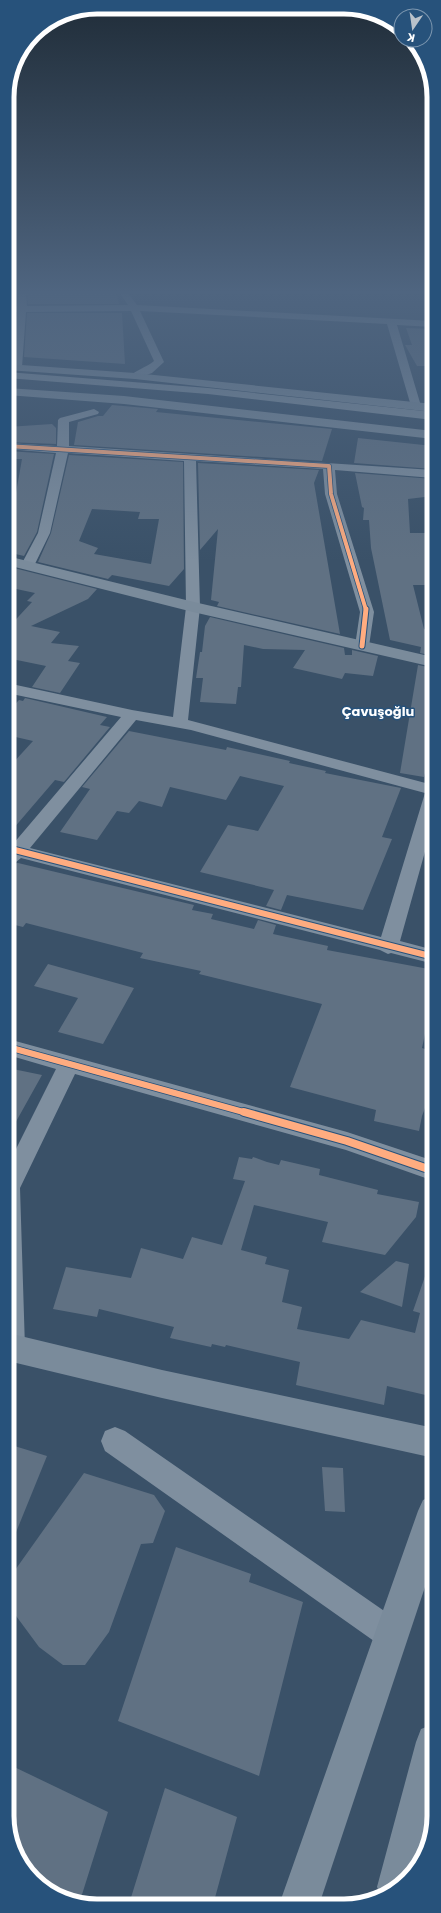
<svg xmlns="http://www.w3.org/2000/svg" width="441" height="1913" font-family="Poppins,sans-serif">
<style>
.building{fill:#607183;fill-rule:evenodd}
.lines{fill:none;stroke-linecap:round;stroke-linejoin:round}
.street{fill:#7f8f9f;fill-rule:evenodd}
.secondary{fill:#7a8b9b;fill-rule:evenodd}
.highway{fill:#80909f;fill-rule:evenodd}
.cycleway-far3-casing{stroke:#27527b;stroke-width:5.5}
.cycleway-far2-casing{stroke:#27527b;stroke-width:7}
.cycleway-far1-casing{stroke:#27527b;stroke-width:8}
.cycleway-casing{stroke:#27527b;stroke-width:10}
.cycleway-far3{stroke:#ffac80;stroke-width:4}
.cycleway-far2{stroke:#ffac80;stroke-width:5}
.cycleway-far1{stroke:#ffac80;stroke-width:6}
.cycleway{stroke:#ffac80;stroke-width:8}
.labels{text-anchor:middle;stroke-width:3;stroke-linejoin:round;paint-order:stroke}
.far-district-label{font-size:13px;font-weight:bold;fill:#fff;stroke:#27527b}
.rim{fill:none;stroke:#fff;stroke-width:5}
</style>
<rect width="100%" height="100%" fill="#3a5168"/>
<!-- building -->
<path class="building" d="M 27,293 L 116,293 L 119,304 L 28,304 Z
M 27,313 L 122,313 L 125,364 L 24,357 Z
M 7,314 L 15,314 L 11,356 L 7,356 Z
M 406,328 L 433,329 L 433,366 L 417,366 L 405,345 L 412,345 Z
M 112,405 L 158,409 L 156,412 L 332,429 L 322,461 L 74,445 L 78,422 L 98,416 L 103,416 Z
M 52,424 L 56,428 L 56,444 L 7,442 L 7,427 Z
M 358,438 L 433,446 L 433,469 L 354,463 Z
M 7,451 L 54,454 L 37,532 L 24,556 L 7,552 L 7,519 L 12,504 L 14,504 L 22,459 L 7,459 Z
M 69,455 L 183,462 L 184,569 L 169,586 L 112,575 L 108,579 L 38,562 L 51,533 ZM 92,509 L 140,512 L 138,519 L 159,519 L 151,564 L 94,554 L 98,548 L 79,541 Z
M 198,463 L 319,470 L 314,483 L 340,634 L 217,606 L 219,602 L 211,600 L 218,529 L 200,550 Z
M 355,473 L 433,479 L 433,496 L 408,499 L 410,533 L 433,533 L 433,585 L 413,585 L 424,629 L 433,631 L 433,656 L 420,653 L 421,647 L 390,640 L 371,548 L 369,520 L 363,520 L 364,508 L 362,507 Z
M 14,568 L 97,589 L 88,599 L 31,626 L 60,632 L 51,643 L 79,646 L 68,661 L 80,663 L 60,693 L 32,687 L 46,666 L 7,658 L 7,629 L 32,602 L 27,601 L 35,593 L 7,587 L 7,574 Z
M 210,617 L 344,648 L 345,655 L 352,655 L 352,650 L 378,656 L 373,676 L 345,673 L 342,679 L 293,668 L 305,650 L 263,649 L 244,645 L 241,687 L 238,687 L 236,704 L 200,702 L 203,678 L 196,678 L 200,652 L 202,652 L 205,626 Z
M 418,665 L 433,668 L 433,742 L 424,777 L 400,773 Z
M 25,698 L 107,717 L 100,725 L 110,727 L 64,782 L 55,780 L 7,836 L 7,764 L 12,764 L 33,741 L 7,735 L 7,713 L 19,700 L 23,701 Z
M 129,731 L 226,750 L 227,747 L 290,761 L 289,763 L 326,771 L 325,773 L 401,788 L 382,837 L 392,839 L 363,910 L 287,895 L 281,910 L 266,906 L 274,890 L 200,872 L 228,825 L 258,831 L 284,786 L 240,776 L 226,800 L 170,787 L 162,807 L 139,801 L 129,813 L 117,811 L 97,840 L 60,832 L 90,789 L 82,787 Z
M 18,863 L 194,905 L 192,910 L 213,914 L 211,919 L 254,929 L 258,920 L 276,925 L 273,934 L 328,946 L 327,950 L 434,970 L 434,1007 L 431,1006 L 422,1048 L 434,1052 L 434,1084 L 422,1116 L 419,1131 L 374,1121 L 376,1110 L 290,1087 L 322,1004 L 199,974 L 201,971 L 140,958 L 143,953 L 26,923 L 23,927 L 7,923 L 7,869 L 11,864 Z
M 48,964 L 134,988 L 103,1044 L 58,1032 L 78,998 L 34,986 Z
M 8,1068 L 42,1075 L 8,1136 Z
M 239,1157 L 252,1159 L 253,1157 L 267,1162 L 279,1165 L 281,1160 L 320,1169 L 319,1175 L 378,1190 L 377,1194 L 419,1202 L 416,1217 L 385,1255 L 322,1242 L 328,1222 L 254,1205 L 241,1250 L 267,1257 L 265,1264 L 289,1270 L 282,1302 L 302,1307 L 297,1329 L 349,1339 L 361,1320 L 415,1333 L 420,1313 L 413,1311 L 431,1259 L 434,1259 L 434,1397 L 387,1386 L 384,1405 L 296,1385 L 300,1362 L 226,1345 L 225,1347 L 212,1344 L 211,1347 L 170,1338 L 174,1327 L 99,1309 L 97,1317 L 53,1309 L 66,1267 L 131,1278 L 141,1248 L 183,1259 L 192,1237 L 222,1245 L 245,1181 L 233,1179 Z
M 396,1261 L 409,1264 L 402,1307 L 360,1292 Z
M 8,1444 L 47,1456 L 8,1552 Z
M 322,1467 L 343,1468 L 345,1512 L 325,1511 Z
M 84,1473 L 154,1495 L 165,1511 L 153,1543 L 141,1544 L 109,1632 L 85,1665 L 63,1665 L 39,1647 L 8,1605 L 8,1580 Z
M 176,1547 L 251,1574 L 249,1582 L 303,1602 L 259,1776 L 118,1721 Z
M 8,1764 L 108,1812 L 79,1904 L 33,1880 L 8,1828 Z
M 165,1788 L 237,1817 L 213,1905 L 129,1904 Z"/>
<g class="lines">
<!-- street -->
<path class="street" d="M 18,293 L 26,293 L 27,306 L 128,305 L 120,293 L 128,293 L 137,305 L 433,321 L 433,327 L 397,325 L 421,406 L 416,409 L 411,406 L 387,324 L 140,311 L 164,362 L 152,373 L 135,379 L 130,376 C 134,371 147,367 154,361 L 131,311 L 26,312 L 22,367 L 21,369 L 13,369 L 12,367 L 17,312 L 7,312 L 7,306 L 17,306 Z
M 94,409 L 99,412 L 98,414 L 69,422 L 69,446 L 433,470 L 433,478 L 335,470 L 337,494 L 374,612 L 369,646 L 367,649 L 357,649 L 355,646 L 360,612 L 325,494 L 323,469 L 196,461 L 200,607 L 188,720 L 433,785 L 433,823 L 400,941 L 434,950 L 434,964 L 391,953 L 388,954 L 380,950 L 21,858 L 16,862 L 7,863 L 7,842 L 13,844 L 121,717 L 7,693 L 7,683 L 132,710 L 173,717 L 186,607 L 184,461 L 68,453 L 50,533 L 33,568 L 23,568 L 21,565 L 38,533 L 56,453 L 7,449 L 7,443 L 57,446 L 58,420 L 60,418 ZM 136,720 L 191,730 L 425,793 L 381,937 L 30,848 Z
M 8,1039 L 347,1132 L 434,1161 L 434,1181 L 346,1150 L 75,1074 L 20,1188 L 25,1348 L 21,1357 L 12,1360 L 8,1359 L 8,1165 L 56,1069 L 8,1055 Z
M 115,1427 L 125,1431 L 403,1624 L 408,1635 L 403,1646 L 392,1651 L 381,1646 L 105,1451 L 101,1441 L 105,1431 Z"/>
<!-- secondary -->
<path class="secondary" d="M 7,364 L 135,373 L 433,404 L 433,412 L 135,379 L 7,370 Z
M 7,388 L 124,396 L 433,431 L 433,439 L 124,404 L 7,395 Z
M 7,556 L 194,602 L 433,657 L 433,667 L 193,612 L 7,565 Z
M 8,1333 L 162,1370 L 434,1428 L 434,1458 L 162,1398 L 8,1361 Z
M 434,1495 L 434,1560 L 319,1905 L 279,1905 L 418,1511 L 423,1500 Z
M 434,1724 L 434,1817 C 430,1830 419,1864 412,1875 C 406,1884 391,1893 381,1897 L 377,1887 L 416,1742 L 421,1729 Z"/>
<!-- highway -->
<path class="highway" d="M 7,372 L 208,388 L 433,412 L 433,420 L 208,394 L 7,378 Z"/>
<!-- cycleway-far3 casing -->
<g class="cycleway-far3-casing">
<path id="cycleway-far3" d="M 7,446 L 329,466 L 331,494 L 366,610"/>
</g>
<!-- cycleway-far2 casing -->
<g class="cycleway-far2-casing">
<path id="cycleway-far2" d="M 362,646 L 366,609"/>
</g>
<!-- cycleway-far1 casing -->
<g class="cycleway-far1-casing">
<path id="cycleway-far1" d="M 7,848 L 434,957
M 8,1047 L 247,1113"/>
</g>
<!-- cycleway casing -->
<g class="cycleway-casing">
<path id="cycleway" d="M 244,1112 L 347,1141 L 434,1171"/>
</g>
<!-- cycleway-far3 -->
<use href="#cycleway-far3" class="cycleway-far3"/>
<!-- cycleway-far2 -->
<use href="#cycleway-far2" class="cycleway-far2"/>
<!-- cycleway-far1 -->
<use href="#cycleway-far1" class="cycleway-far1"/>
<!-- cycleway -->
<use href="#cycleway" class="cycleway"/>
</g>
<!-- sky -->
<linearGradient id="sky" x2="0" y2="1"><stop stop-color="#202d39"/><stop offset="0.52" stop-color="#4f6580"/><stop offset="1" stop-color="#4f6580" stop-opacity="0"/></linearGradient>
<rect width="441" height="561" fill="url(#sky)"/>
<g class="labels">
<!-- far-district labels -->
<g class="far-district-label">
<text x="378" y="716">Çavuşoğlu</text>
</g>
</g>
<!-- crop -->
<path d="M0 0H441V1913H0ZM97 14H344A83 83 0 0 1 427 97V1816A83 83 0 0 1 344 1899H97A83 83 0 0 1 14 1816V97A83 83 0 0 1 97 14Z" fill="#27527b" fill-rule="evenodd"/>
<path class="rim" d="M97 14H344A83 83 0 0 1 427 97V1816A83 83 0 0 1 344 1899H97A83 83 0 0 1 14 1816V97A83 83 0 0 1 97 14Z"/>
<!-- north arrow -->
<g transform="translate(413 28) rotate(193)"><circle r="19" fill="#27527b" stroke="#7d97b0"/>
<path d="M0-3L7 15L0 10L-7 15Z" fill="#bac2ca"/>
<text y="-6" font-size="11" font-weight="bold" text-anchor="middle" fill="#ffffff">K</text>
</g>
</svg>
